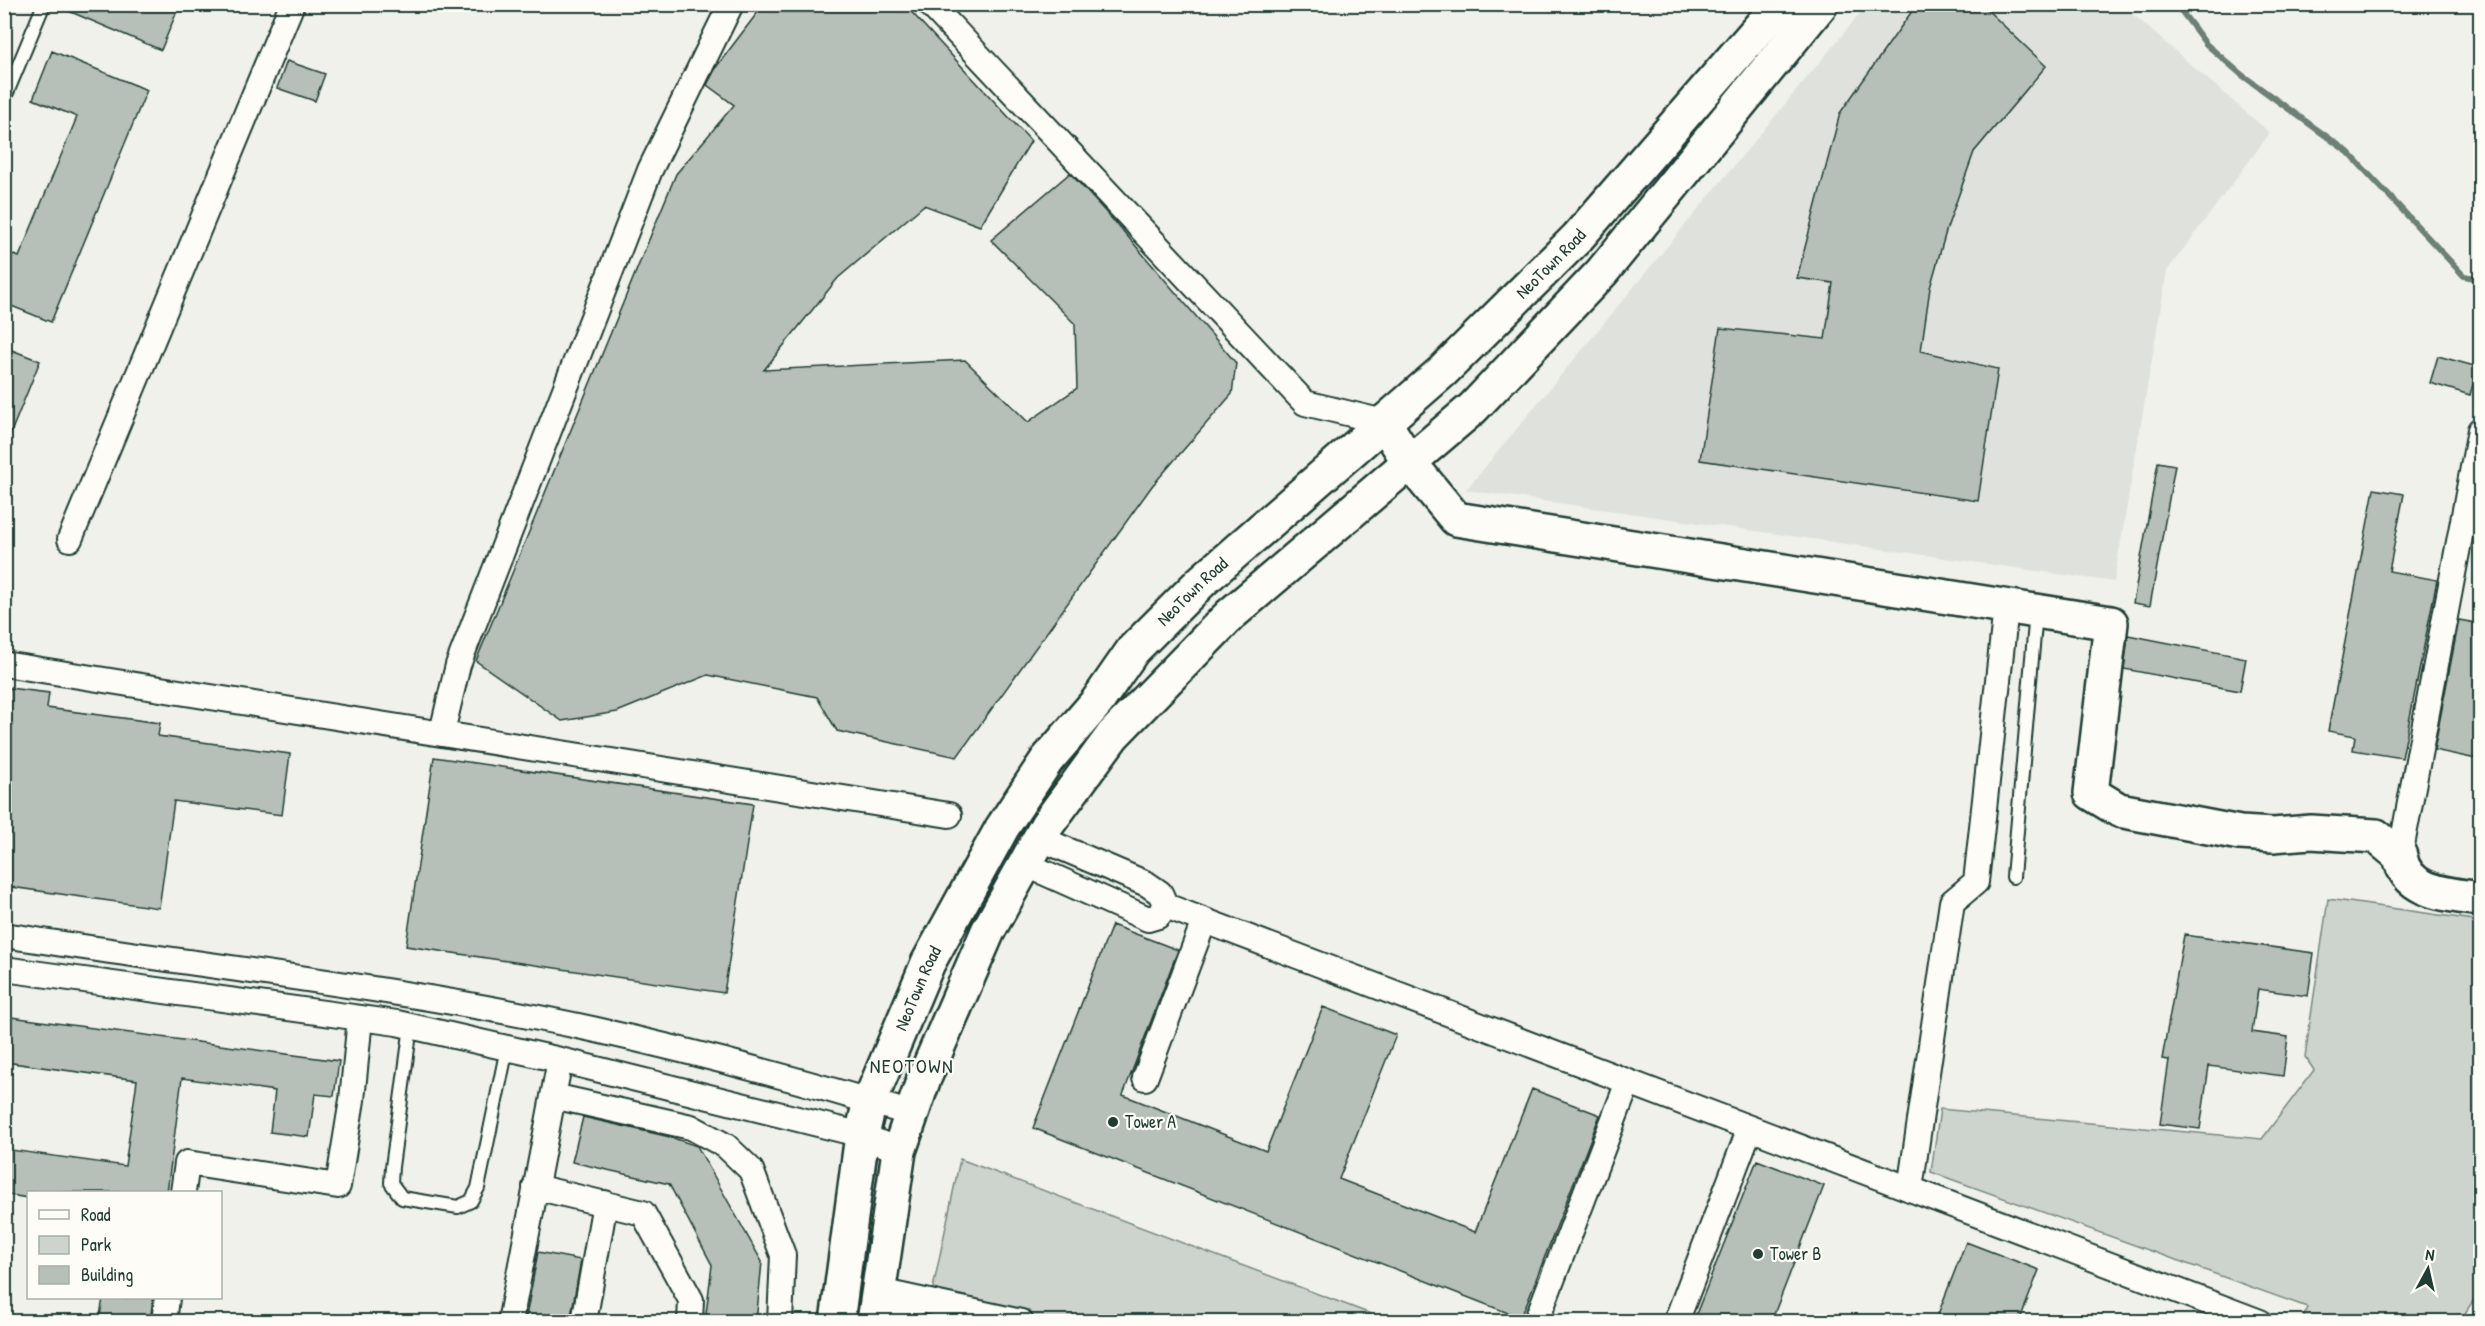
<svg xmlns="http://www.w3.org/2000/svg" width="2485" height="1326" font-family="'Patrick Hand',sans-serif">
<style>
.built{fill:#dfe2dc}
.green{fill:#cdd3cd;stroke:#768880;stroke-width:1.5}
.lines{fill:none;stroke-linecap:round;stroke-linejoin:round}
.stream{stroke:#6c8077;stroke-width:6}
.building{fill:#b6bfb8;stroke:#1f3d34;stroke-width:1.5}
.lane-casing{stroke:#1f3d34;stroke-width:16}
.street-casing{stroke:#1f3d34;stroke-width:28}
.secondary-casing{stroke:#1f3d34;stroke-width:38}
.lane{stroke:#fdfcf7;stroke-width:12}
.street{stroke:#fdfcf7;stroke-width:24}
.secondary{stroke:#fdfcf7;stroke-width:33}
.poi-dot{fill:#1f3d34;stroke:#fdfcf7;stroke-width:2}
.labels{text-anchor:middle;stroke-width:4.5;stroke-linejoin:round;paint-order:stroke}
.street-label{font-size:18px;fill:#1f3d34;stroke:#fdfcf7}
.poi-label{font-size:18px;fill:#1f3d34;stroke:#fdfcf7;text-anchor:start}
.neighbourhood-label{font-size:20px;letter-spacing:1.5px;fill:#1f3d34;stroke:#fdfcf7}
</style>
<rect width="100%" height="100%" fill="#f0f1eb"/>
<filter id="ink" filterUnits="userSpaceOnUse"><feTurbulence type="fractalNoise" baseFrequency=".0167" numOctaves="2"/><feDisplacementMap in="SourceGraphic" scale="12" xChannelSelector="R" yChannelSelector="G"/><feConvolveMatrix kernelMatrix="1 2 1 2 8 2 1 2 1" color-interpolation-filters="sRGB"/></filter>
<g filter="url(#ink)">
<!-- built -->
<path class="built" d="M 1867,5 L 2122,5 L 2270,133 L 2167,271 L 2114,582 L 1466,490 Z"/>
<!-- green -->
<path class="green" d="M 2328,899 L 2480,921 L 2480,1290 L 2460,1321 L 2302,1321 L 2307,1307 L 1931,1172 L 1940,1109 L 2262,1139 L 2314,1070 L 2305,1057 Z
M 960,1159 L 1371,1314 L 1369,1322 L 1053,1322 L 931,1298 Z"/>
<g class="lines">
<!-- stream -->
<path class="stream" d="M 2176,4 L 2206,44 L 2242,75 L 2348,152 L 2464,276 L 2480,279"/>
</g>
<!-- building -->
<path class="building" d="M 52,4 L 180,4 L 161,50 Z
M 764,4 L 904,4 L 1031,141 L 980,226 L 924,205 L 838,278 L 764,370 L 965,360 L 1028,422 L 1077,388 L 1075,324 L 991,240 L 1070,173 L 1123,231 L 1236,363 L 1232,394 L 1152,486 L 957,757 L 837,731 L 817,697 L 708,675 L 617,712 L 562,721 L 476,661 L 676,174 L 734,105 L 707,85 L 717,66 Z
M 1917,4 L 1981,4 L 2046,66 L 1974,152 L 1947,228 L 1930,288 L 1921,351 L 1998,369 L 1978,501 L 1700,460 L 1720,328 L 1825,339 L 1833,283 L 1797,278 L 1840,113 Z
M 52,51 L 147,90 L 51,322 L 4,303 L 4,251 L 19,257 L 77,117 L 33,99 Z
M 287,61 L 325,74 L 315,101 L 277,88 Z
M 4,347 L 40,361 L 5,447 L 4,447 Z
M 2438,356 L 2478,367 L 2470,395 L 2430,383 Z
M 2158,462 L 2175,465 L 2150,606 L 2133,603 Z
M 2374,489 L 2404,494 L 2389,571 L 2437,580 L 2402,758 L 2353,750 L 2355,736 L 2328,731 Z
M 2459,620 L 2481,624 L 2481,760 L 2434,750 Z
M 2128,635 L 2246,658 L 2240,691 L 2124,669 Z
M 9,688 L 49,693 L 47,708 L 160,723 L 158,736 L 290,754 L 282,815 L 174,801 L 159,908 L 4,886 L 4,719 Z
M 434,757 L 753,804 L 724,993 L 406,946 Z
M 1112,925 L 1178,950 L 1123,1095 L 1266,1151 L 1323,1007 L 1396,1035 L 1339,1179 L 1475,1232 L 1532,1089 L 1600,1115 L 1521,1318 L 1033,1128 Z
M 2184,935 L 2314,953 L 2308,996 L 2258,989 L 2252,1032 L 2288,1037 L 2283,1076 L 2209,1066 L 2200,1129 L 2160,1124 L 2169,1060 L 2162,1059 Z
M 11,1017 L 339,1061 L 334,1096 L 315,1094 L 309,1137 L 270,1132 L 275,1091 L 182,1078 L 167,1192 L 28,1192 L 28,1198 L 4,1194 L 4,1149 L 125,1166 L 137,1080 L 5,1062 Z
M 583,1117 L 670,1137 L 697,1146 L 762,1262 L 756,1322 L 705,1322 L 712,1265 L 669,1184 L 572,1162 Z
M 1757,1160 L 1824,1186 L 1771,1322 L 1693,1322 Z
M 1966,1242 L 2039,1270 L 2019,1322 L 1935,1322 Z
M 538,1252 L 581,1260 L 570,1322 L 525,1322 Z
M 103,1298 L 153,1298 L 150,1322 L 99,1322 Z"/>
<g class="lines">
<!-- lane casing -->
<g class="lane-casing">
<path id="lane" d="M 4,100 L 44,4
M 2013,877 L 2036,612
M 411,1026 L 392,1167 L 391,1183 L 402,1198 L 458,1207 L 471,1201 L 478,1188 L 507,1048"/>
</g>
<!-- street casing -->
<g class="street-casing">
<path id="street" d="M 930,4 L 1305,403 L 1384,422
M 70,539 L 292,4
M 4,664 L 949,815
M 442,732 L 458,665 L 650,170 L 731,4
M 2400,856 L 2480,430
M 1025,864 L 1148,919 L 1158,916 L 1166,906 L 1160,893 L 1147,884 L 1039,838
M 1166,906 L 2260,1322
M 4,935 C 200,966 399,987 592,1029 C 700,1053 807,1082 912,1114
M 4,969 L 397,1023 L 560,1060 L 862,1135 L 899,1151
M 1145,1078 L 1204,921
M 553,1096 L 691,1127 L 726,1146 L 751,1170 L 783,1255 L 780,1322
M 535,1187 L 643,1213 L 691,1300 L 690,1322
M 1910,1189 L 1952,902 L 1976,882 L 2006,607
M 183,1192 L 187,1163 L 338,1186 L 352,1100 L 360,1018
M 879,1291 L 1021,1322
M 876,1312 L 914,1322
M 164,1322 L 167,1298
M 510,1322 L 560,1060
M 584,1322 L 605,1203
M 1536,1322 L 1628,1082
M 1676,1322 L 1750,1128"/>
</g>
<!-- secondary casing -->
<g class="secondary-casing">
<g id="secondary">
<path d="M 1384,422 L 1409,462 L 1456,519 L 2111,623 L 2091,793 L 2119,810 L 2240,833 L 2273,835 L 2311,832 L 2376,836 L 2400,856 C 2406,894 2450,894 2480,899"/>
<path id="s1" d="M 837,1322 L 862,1135 L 870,1101 L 928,963 L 1002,828 L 1047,760 L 1097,702 L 1133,650 L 1202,581 L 1443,371 L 1577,238 L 1780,4"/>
<path d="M 874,1322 L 899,1151 L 923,1081 L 988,931 L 1047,825 L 1113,735 L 1230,615 L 1473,408 L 1602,272 L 1821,4"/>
</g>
</g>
<!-- lane -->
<use href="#lane" class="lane"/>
<!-- street -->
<use href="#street" class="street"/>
<!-- secondary -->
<use href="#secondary" class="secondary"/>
</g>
</g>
<!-- markers -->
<g class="poi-dot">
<circle cx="1113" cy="1122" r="6"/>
<circle cx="1758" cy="1254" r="6"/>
</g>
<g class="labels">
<!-- street labels -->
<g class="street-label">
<text dy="6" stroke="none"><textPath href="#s1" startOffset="1318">NeoTown Road</textPath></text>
<text dy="6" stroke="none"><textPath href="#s1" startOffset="832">NeoTown Road</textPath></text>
<text dy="6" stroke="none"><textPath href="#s1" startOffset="346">NeoTown Road</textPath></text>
</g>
<!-- poi labels -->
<g class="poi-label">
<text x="1125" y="1128">Tower A</text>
<text x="1770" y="1260">Tower B</text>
</g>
<!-- neighbourhood labels -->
<g class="neighbourhood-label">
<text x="912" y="1073">NEOTOWN</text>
</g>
</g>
<!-- margin -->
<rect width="2485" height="1326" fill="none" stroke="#fdfcf7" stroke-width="24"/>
<rect x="12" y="12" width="2461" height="1302" fill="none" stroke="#1f3d34" stroke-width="2" filter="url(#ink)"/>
<!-- legend -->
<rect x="27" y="1191" width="195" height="108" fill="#fdfcf7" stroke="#a4b0a9" stroke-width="1.5"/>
<rect x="39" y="1210" width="30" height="9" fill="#fdfcf7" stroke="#a4b0a9" stroke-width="1.5"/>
<text x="81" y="1221" font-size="18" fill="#1f3d34">Road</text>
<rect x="39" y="1236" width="30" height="18" fill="#cdd3cd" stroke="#a4b0a9" stroke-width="1.5"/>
<text x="81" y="1251" font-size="18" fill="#1f3d34">Park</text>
<rect x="39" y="1266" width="30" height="18" fill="#b6bfb8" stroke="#a4b0a9" stroke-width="1.5"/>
<text x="81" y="1281" font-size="18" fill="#1f3d34">Building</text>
<!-- north arrow -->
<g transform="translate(2428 1269) rotate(8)" stroke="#fdfcf7" stroke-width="4.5" paint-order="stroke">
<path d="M0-4.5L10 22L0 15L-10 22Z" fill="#1f3d34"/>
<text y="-9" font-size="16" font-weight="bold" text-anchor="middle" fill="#1f3d34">N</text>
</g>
</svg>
